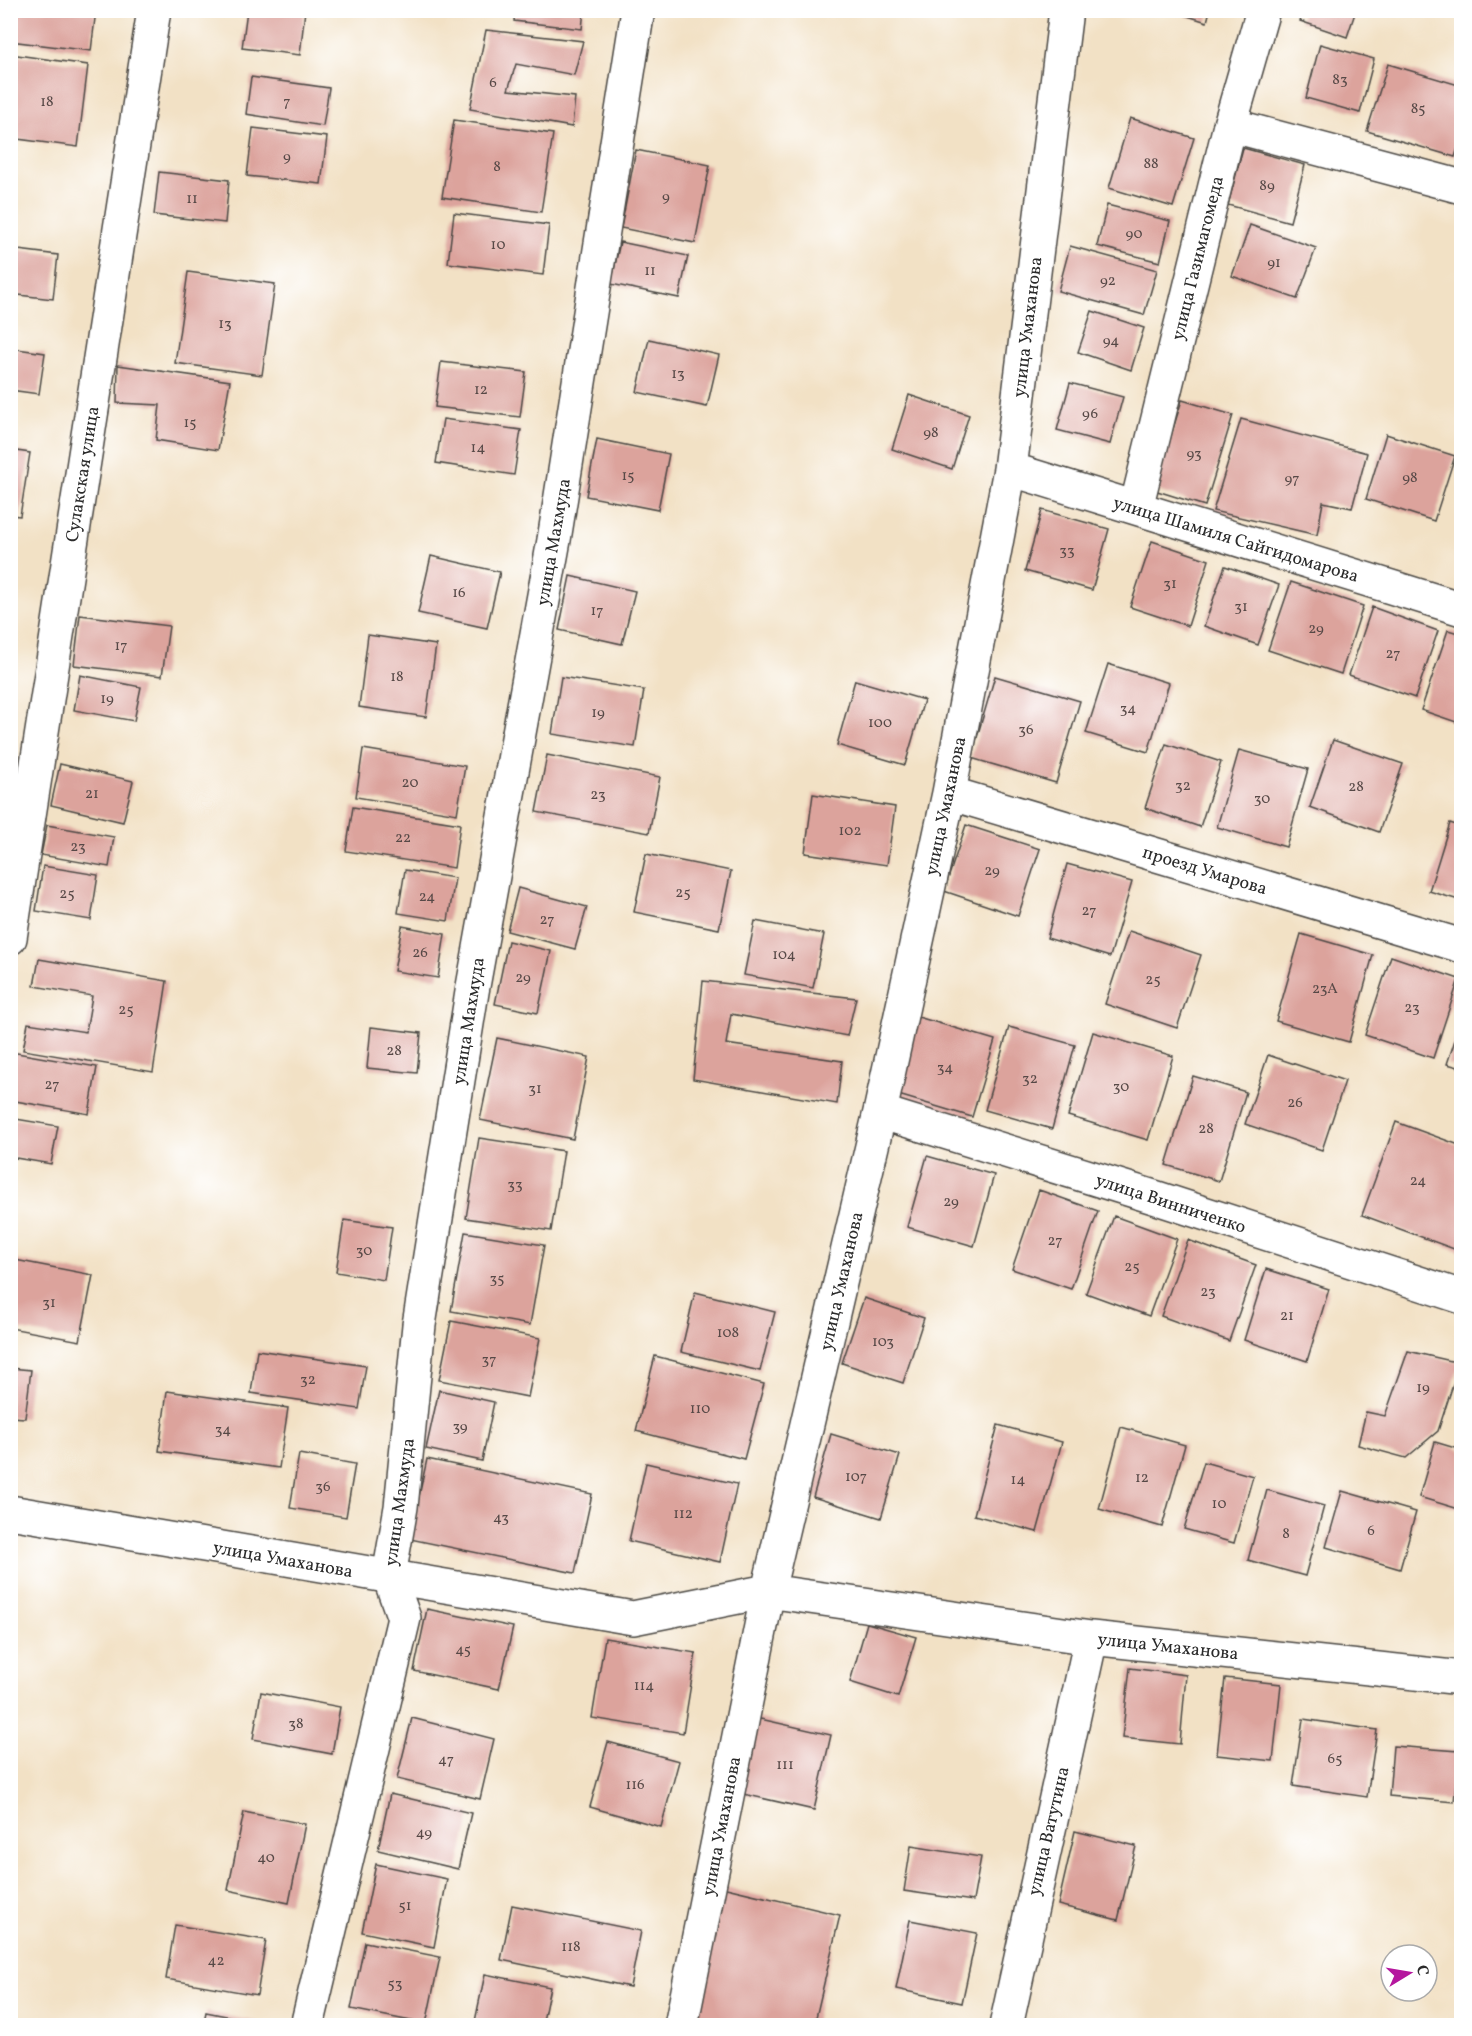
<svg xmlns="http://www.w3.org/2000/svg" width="1472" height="2036" font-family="Vollkorn,serif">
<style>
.building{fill:#dca39c}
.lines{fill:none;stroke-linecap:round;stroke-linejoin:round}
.minor-casing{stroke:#494642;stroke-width:36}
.minor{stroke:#fff;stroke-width:33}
.labels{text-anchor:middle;stroke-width:4.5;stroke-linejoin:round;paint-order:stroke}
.number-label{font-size:15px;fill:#574947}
.street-label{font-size:18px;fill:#2b2b2b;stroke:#fff}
</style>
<rect width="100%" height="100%" fill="#fff"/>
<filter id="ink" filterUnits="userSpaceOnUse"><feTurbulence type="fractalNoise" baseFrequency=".0167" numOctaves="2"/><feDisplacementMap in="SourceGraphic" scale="12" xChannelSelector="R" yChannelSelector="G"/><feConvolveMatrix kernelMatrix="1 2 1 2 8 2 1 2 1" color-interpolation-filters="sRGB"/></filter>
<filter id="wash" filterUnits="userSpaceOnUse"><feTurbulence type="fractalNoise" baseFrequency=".008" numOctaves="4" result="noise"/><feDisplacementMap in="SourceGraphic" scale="24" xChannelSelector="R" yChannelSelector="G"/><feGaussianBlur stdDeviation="1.35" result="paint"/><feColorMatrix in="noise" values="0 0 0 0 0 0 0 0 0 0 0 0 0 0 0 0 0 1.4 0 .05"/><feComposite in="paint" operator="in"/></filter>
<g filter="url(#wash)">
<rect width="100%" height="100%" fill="#f2e1c5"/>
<g id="blocks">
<!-- building -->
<path class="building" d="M 10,10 L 96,10 L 91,51 L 10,41 Z
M 247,10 L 305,10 L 300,55 L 242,48 Z
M 515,10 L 584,10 L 582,29 L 514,21 Z
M 1168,10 L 1210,10 L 1207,22 Z
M 1303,10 L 1356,10 L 1347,37 L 1300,21 Z
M 486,30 L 583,41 L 574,75 L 516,64 L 508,90 L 575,97 L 572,127 L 470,109 Z
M 1320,44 L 1374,59 L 1360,113 L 1306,98 Z
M 10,54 L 88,65 L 78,147 L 10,138 Z
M 1388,64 L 1462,86 L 1462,136 L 1455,157 L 1367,131 Z
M 251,77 L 329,88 L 323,126 L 246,114 Z
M 1130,118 L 1194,138 L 1173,207 L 1109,188 Z
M 454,120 L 553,134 L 541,212 L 442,197 Z
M 253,128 L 327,137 L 321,184 L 247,176 Z
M 1243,148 L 1305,165 L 1290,222 L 1228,205 Z
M 636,150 L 710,165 L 695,243 L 621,228 Z
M 159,172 L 229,180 L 225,223 L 154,215 Z
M 1107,205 L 1170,221 L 1160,262 L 1097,246 Z
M 454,213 L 549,225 L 543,275 L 448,263 Z
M 1250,225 L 1316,248 L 1297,299 L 1232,276 Z
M 620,242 L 688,256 L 679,298 L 611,284 Z
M 1070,246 L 1157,270 L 1144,315 L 1058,291 Z
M 10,249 L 58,255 L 53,299 L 10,294 Z
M 188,272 L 275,284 L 262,375 L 175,363 Z
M 1092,311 L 1144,328 L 1131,370 L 1078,352 Z
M 649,339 L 719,355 L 707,407 L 637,392 Z
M 10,348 L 45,353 L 39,394 L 10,390 Z
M 441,362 L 526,372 L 520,417 L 435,407 Z
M 118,365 L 230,381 L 218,450 L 156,440 L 160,405 L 117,403 Z
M 1070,383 L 1123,397 L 1110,444 L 1057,430 Z
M 909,395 L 969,415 L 952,469 L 892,449 Z
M 1182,400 L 1233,415 L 1205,506 L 1154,490 Z
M 443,419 L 521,430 L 514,475 L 436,463 Z
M 1241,419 L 1367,453 L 1352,508 L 1323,502 L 1317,535 L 1213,511 Z
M 1386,434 L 1455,456 L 1434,521 L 1366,499 Z
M 597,439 L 669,454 L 658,510 L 586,496 Z
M 10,450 L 30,453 L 20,516 L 10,515 Z
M 1042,510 L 1109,529 L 1092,590 L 1025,571 Z
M 1152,541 L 1209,560 L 1188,626 L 1130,607 Z
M 431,556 L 500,572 L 487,628 L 418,613 Z
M 1225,566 L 1279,585 L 1258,645 L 1204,626 Z
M 570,576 L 635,591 L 622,644 L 559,630 Z
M 1291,582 L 1363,606 L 1341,674 L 1268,650 Z
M 1372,607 L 1438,631 L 1415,698 L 1349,675 Z
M 80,615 L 169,626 L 162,676 L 74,665 Z
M 1448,630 L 1462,634 L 1462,724 L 1421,710 Z
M 368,635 L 436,645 L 426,717 L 359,707 Z
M 1108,664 L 1169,683 L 1148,752 L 1086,733 Z
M 80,675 L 141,687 L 134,721 L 74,710 Z
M 995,676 L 1080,701 L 1056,783 L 971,758 Z
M 561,677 L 644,690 L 635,747 L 552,734 Z
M 855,680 L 924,700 L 905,765 L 837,745 Z
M 1333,740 L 1403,764 L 1379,832 L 1310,807 Z
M 1166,744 L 1221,762 L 1200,827 L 1145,808 Z
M 363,749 L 465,766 L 457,814 L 356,797 Z
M 1239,750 L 1308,769 L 1286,847 L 1217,827 Z
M 547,755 L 660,777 L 649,833 L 536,812 Z
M 60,764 L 133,781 L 123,822 L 51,805 Z
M 813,794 L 895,807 L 887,865 L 805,853 Z
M 353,807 L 460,824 L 454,868 L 346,851 Z
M 1450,823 L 1462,827 L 1462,901 L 1429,891 Z
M 47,825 L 114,837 L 109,867 L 41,855 Z
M 966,825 L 1040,849 L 1018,916 L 944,891 Z
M 646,854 L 731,871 L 719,929 L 634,912 Z
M 1067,864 L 1132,882 L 1110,957 L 1047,938 Z
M 43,866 L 98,875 L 91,920 L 36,911 Z
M 405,870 L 455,878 L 448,921 L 398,913 Z
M 518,888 L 587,907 L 575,949 L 507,931 Z
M 755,921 L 824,934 L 813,988 L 744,975 Z
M 402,926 L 445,934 L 438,978 L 394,971 Z
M 1129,931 L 1201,955 L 1177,1028 L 1105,1004 Z
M 1301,934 L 1373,955 L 1349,1042 L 1276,1021 Z
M 508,941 L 551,951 L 538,1013 L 495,1004 Z
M 1391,956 L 1459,979 L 1433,1058 L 1365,1035 Z
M 39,959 L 167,981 L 153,1072 L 23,1050 L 28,1023 L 86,1032 L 92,996 L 34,986 Z
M 703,981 L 856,998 L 847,1036 L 731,1014 L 726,1044 L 842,1061 L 837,1104 L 693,1079 Z
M 918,1017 L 995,1040 L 972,1117 L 895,1094 Z
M 1462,1019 L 1462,1068 L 1447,1064 Z
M 371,1027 L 421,1033 L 417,1073 L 367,1068 Z
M 1009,1027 L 1075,1045 L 1052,1129 L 985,1110 Z
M 1093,1032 L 1173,1056 L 1148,1140 L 1068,1116 Z
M 497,1038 L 589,1057 L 573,1139 L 480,1120 Z
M 11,1052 L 97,1067 L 89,1114 L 10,1100 Z
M 1268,1055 L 1345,1081 L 1322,1150 L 1245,1124 Z
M 1193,1076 L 1246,1092 L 1219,1181 L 1166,1165 Z
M 10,1118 L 58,1126 L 51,1164 L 10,1157 Z
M 1396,1122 L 1462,1146 L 1462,1252 L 1362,1215 Z
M 479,1138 L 564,1151 L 551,1231 L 466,1218 Z
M 927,1156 L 994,1175 L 974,1246 L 907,1227 Z
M 1039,1190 L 1098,1211 L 1071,1289 L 1012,1269 Z
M 1114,1216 L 1177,1239 L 1149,1316 L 1086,1293 Z
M 344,1220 L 392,1227 L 384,1280 L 336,1272 Z
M 465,1232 L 544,1245 L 530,1325 L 451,1311 Z
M 1188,1240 L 1256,1265 L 1229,1341 L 1161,1316 Z
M 10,1259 L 93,1275 L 80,1341 L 10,1328 Z
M 1266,1269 L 1329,1289 L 1307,1361 L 1244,1340 Z
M 695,1292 L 775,1312 L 760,1371 L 681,1352 Z
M 864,1298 L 924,1318 L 903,1383 L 842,1363 Z
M 451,1321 L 540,1338 L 528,1397 L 439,1380 Z
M 257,1350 L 366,1366 L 359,1409 L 251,1393 Z
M 1408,1351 L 1460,1363 L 1438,1431 L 1406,1458 L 1358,1445 L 1366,1412 L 1385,1416 Z
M 655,1356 L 764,1384 L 744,1459 L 636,1431 Z
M 10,1368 L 31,1370 L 25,1418 L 10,1417 Z
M 439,1390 L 494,1402 L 482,1461 L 426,1449 Z
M 167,1391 L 288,1408 L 279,1468 L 159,1451 Z
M 998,1425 L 1062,1442 L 1037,1532 L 974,1515 Z
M 1121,1427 L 1185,1445 L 1162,1527 L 1099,1509 Z
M 831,1434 L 900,1455 L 881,1518 L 813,1497 Z
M 1435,1442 L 1462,1450 L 1462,1510 L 1419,1497 Z
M 299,1454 L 355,1464 L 346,1517 L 290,1508 Z
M 427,1459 L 592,1494 L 575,1573 L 410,1539 Z
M 1204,1462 L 1253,1476 L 1234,1543 L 1184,1529 Z
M 646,1463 L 737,1484 L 720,1562 L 629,1541 Z
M 1267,1490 L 1324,1506 L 1305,1576 L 1248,1560 Z
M 1342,1491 L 1416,1512 L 1400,1569 L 1326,1547 Z
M 427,1609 L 513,1627 L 499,1689 L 414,1671 Z
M 867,1623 L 916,1637 L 898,1697 L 850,1682 Z
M 605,1638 L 696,1653 L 683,1733 L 592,1718 Z
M 1130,1668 L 1186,1675 L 1180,1744 L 1122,1738 Z
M 1225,1678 L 1281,1684 L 1273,1761 L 1217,1755 Z
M 261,1692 L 340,1707 L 332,1754 L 253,1739 Z
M 412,1718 L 494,1739 L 480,1799 L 397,1779 Z
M 756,1718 L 831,1735 L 814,1810 L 739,1793 Z
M 1303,1719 L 1377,1730 L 1367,1797 L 1293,1786 Z
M 608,1742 L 679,1761 L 661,1827 L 590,1807 Z
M 1393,1746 L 1459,1751 L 1454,1802 L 1389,1796 Z
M 390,1794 L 471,1813 L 458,1869 L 378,1850 Z
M 244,1812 L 305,1824 L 289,1903 L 228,1890 Z
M 1075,1831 L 1136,1846 L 1118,1920 L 1058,1905 Z
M 911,1846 L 981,1857 L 973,1901 L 904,1891 Z
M 376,1864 L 447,1879 L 434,1947 L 362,1932 Z
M 722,1887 L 840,1915 L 814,2026 L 690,2026 Z
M 512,1905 L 641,1931 L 630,1987 L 501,1960 Z
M 910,1920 L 977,1933 L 962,2003 L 896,1989 Z
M 175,1925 L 266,1940 L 257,1995 L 166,1979 Z
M 365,1942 L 440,1957 L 426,2024 L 351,2009 Z
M 485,1974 L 550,1987 L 542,2026 L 474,2026 Z
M 206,2012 L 267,2024 L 267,2026 L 203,2026 Z"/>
</g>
</g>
<g filter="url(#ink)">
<use href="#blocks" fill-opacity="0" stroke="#494642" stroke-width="1.5"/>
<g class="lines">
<!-- minor casing -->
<g class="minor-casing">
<path id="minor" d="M 1230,125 L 1462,187
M 1010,469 L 1462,609
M 1136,508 L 1230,125 L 1263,10
M 949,793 L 1462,946
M 10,938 L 154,10
M 880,1112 L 1157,1198 L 1462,1297
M 10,1512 L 633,1618 L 768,1591 L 1091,1638 L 1462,1678
M 307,2026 L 404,1618 L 389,1576 L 401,1507 L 419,1325 L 472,992 L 554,540 L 638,10
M 681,2026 L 768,1591 L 880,1112 L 949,793 L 1010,469 L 1066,10
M 1006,2026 L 1091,1638"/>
</g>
<!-- minor -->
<use href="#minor" class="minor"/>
</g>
</g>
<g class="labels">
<!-- number labels -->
<g class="number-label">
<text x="1340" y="84">83</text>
<text x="493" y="87">6</text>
<text x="47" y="106">18</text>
<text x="287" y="106">7</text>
<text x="1418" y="113">85</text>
<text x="287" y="161">9</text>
<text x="1151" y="168">88</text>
<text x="497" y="171">8</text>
<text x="1267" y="190">89</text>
<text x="666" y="201">9</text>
<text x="192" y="203">11</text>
<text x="1134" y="238">90</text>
<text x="498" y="249">10</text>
<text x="1274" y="267">91</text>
<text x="650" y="275">11</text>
<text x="1108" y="285">92</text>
<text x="225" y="328">13</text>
<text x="1111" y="345">94</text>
<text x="678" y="378">13</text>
<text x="481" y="394">12</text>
<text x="1090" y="418">96</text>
<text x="190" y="427">15</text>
<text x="931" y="437">98</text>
<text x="478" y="452">14</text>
<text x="1194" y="458">93</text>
<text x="628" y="480">15</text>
<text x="1410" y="482">98</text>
<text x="1292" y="483">97</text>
<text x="1067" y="555">33</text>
<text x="1170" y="588">31</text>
<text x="459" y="597">16</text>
<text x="1241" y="611">31</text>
<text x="597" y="615">17</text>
<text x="1316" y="633">29</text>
<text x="121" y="650">17</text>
<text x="1393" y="658">27</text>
<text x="397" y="681">18</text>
<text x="107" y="703">19</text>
<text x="1128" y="713">34</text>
<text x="598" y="717">19</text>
<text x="880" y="727">100</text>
<text x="1026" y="734">36</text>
<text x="410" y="787">20</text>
<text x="1183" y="790">32</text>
<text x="1356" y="791">28</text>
<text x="92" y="798">21</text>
<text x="598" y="799">23</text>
<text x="1262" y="803">30</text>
<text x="850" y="835">102</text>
<text x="403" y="842">22</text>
<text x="78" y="851">23</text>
<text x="992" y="875">29</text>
<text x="683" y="897">25</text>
<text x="67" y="898">25</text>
<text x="427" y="901">24</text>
<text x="1089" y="915">27</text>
<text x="547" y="924">27</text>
<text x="420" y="957">26</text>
<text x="784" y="959">104</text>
<text x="523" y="982">29</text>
<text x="1153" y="984">25</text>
<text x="1325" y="993">23А</text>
<text x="1412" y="1012">23</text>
<text x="126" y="1014">25</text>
<text x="394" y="1055">28</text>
<text x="945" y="1072">34</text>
<text x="1030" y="1083">32</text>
<text x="52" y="1089">27</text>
<text x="1121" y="1091">30</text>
<text x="535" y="1093">31</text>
<text x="1295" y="1107">26</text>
<text x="1206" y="1133">28</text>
<text x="1418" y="1185">24</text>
<text x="515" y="1189">33</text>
<text x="951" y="1206">29</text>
<text x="1055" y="1245">27</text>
<text x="364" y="1255">30</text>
<text x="1132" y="1271">25</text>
<text x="497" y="1283">35</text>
<text x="1208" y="1296">23</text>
<text x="49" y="1307">31</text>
<text x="1287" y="1320">21</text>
<text x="728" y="1337">108</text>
<text x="883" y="1346">103</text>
<text x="489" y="1364">37</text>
<text x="308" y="1384">32</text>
<text x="1423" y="1392">19</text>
<text x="700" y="1413">110</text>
<text x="460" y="1431">39</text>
<text x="223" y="1434">34</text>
<text x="856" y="1481">107</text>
<text x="1142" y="1482">12</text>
<text x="1018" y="1484">14</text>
<text x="323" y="1491">36</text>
<text x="1219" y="1508">10</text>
<text x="683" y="1518">112</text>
<text x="501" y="1522">43</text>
<text x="1371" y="1535">6</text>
<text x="1286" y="1538">8</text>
<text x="463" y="1654">45</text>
<text x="644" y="1690">114</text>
<text x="296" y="1728">38</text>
<text x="1335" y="1763">65</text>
<text x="446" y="1764">47</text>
<text x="785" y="1769">111</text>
<text x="635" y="1789">116</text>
<text x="424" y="1837">49</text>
<text x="266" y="1862">40</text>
<text x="405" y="1910">51</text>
<text x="571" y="1951">118</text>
<text x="216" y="1965">42</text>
<text x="395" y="1988">53</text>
</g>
<!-- street labels -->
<g class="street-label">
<text transform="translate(1197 258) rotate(-76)" y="6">улица Газимагомеда</text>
<text transform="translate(1027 327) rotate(-83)" y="6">улица Умаханова</text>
<text transform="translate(82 474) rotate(-81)" y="6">Сулакская улица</text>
<text transform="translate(1236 539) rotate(17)" y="6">улица Шамиля Сайгидомарова</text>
<text transform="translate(553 542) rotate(-80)" y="6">улица Махмуда</text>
<text transform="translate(945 806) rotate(-78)" y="6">улица Умаханова</text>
<text transform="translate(1205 870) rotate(17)" y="6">проезд Умарова</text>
<text transform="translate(468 1021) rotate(-81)" y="6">улица Махмуда</text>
<text transform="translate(1171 1203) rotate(18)" y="6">улица Винниченко</text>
<text transform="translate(841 1281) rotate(-77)" y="6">улица Умаханова</text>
<text transform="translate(399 1502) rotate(-82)" y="6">улица Махмуда</text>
<text transform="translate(283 1559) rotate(10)" y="6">улица Умаханова</text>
<text transform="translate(1168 1646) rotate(6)" y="6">улица Умаханова</text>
<text transform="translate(721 1826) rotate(-79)" y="6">улица Умаханова</text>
<text transform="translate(1048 1831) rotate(-77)" y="6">улица Ватутина</text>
</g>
</g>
<!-- margin -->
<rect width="1472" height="2036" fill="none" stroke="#fff" stroke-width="36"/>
<!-- north arrow -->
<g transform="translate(1409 1973) rotate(79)"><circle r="28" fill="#ffffff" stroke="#aaaaaa" stroke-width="1.5"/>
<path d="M0-4.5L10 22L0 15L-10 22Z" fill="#b5179e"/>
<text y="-9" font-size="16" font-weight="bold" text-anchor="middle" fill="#2b2b2b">С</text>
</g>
</svg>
